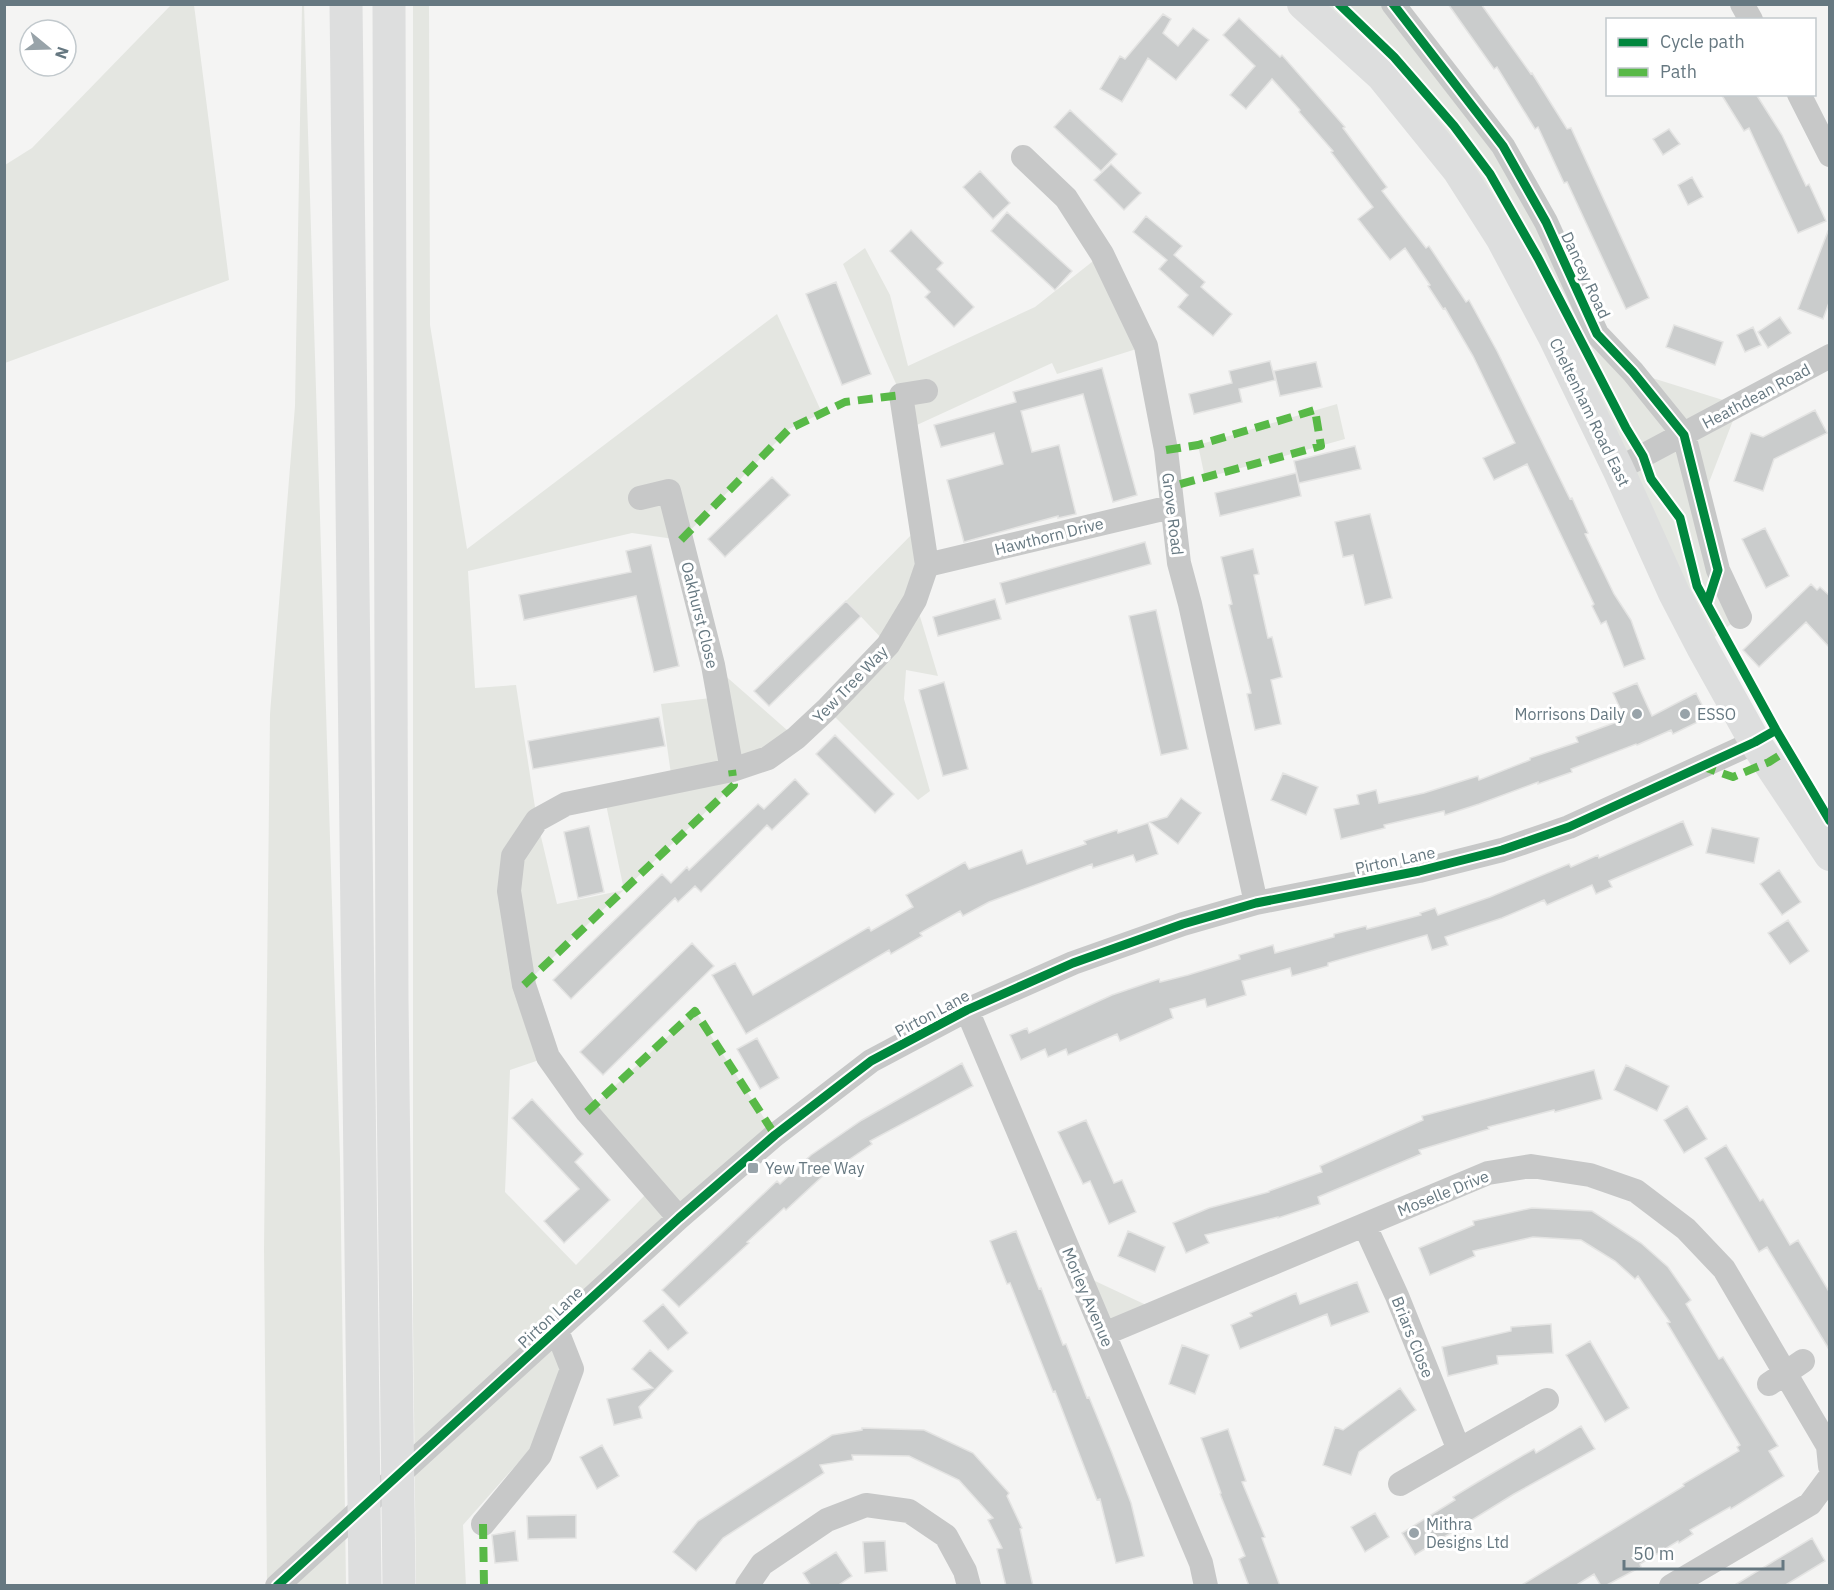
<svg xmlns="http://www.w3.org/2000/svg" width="1834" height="1590" font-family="'IBM Plex Sans',sans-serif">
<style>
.green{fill:#e4e6e1}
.building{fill:#cacccc;stroke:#e4e4e3;stroke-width:1.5}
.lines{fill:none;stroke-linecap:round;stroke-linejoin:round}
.minor{stroke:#c7c8c8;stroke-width:24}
.major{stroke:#dddede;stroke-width:32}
.highway{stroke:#dddede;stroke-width:33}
.quiet{stroke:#58b947;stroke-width:8;stroke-dasharray:15 8;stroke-linecap:butt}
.cycleway-casing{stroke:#fff;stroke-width:13}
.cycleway{stroke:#00873e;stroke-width:9}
.poi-dot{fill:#98a3a9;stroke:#fff;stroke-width:2}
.labels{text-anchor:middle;stroke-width:6;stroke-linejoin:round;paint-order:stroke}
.street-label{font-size:16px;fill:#667881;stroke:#fff}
.poi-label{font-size:16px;fill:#667881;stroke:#fff;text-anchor:start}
</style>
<rect width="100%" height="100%" fill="#f4f4f3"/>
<!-- green -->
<path class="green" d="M 304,4 L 340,1159 L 346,1585 L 267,1585 L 264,1249 L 270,714 L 295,406 L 302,5 Z
M 171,5 L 194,5 L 229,280 L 5,363 L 5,165 L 32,148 Z
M 413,5 L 429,5 L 430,325 L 467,549 L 777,314 L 822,413 L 789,429 L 681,540 L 632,533 L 468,571 L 475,688 L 516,685 L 537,820 L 557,904 L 624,890 L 604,795 L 672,781 L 661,704 L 719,697 L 713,665 L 796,738 L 732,770 L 734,785 L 524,985 L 548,1057 L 510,1070 L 505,1192 L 576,1265 L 652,1188 L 587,1112 L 695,1011 L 775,1135 L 557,1331 L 572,1369 L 532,1447 L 463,1525 L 466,1586 L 416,1585 L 413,1320 Z
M 1303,5 L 1386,5 L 1503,146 L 1633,372 L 1739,405 L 1701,503 L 1740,617 L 1702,647 L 1502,239 Z
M 865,248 L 890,295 L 908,366 L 1035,307 L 1102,254 L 1146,346 L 1057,374 L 1052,363 L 906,430 L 901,395 L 843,264 Z
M 1337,404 L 1345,439 L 1205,478 L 1198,445 Z
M 922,524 L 915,600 L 938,676 L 906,670 L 904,699 L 930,791 L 918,800 L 827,709 L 888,645 L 846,601 Z
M 1078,1273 L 1159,1311 L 1104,1334 Z"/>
<!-- building -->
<path class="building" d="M 1448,4 L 1481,4 L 1531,74 L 1532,73 L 1567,129 L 1571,128 L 1649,298 L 1626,309 L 1567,182 L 1564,183 L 1538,127 L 1535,129 L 1497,67 L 1494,69 Z
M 1163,14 L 1171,19 L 1163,33 L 1178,46 L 1193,28 L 1209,40 L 1176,80 L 1148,58 L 1122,102 L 1100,89 L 1120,56 L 1125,59 Z
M 1239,18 L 1280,57 L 1282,55 L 1345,127 L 1343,128 L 1387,187 L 1382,191 L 1426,248 L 1429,246 L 1466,302 L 1469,300 L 1497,351 L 1570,499 L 1572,498 L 1588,533 L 1585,534 L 1614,594 L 1631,620 L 1645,659 L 1624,667 L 1606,621 L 1601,624 L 1592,606 L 1594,604 L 1527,464 L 1494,480 L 1483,458 L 1515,443 L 1473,356 L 1445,308 L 1443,309 L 1428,286 L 1430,285 L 1405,248 L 1390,260 L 1358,219 L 1373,207 L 1331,152 L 1333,151 L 1299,112 L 1300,110 L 1272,79 L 1246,109 L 1230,95 L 1255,66 L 1223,35 Z
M 1721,94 L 1756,94 L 1782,135 L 1806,186 L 1809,184 L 1826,221 L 1798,233 L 1749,128 L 1744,131 Z
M 1070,110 L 1117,154 L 1101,171 L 1054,127 Z
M 1669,129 L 1680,144 L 1663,155 L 1653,139 Z
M 1111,164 L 1141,193 L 1124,210 L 1094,180 Z
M 980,171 L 1010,203 L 993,219 L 963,187 Z
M 1692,177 L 1703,197 L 1688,205 L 1678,185 Z
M 1007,212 L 1072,271 L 1055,290 L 991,231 Z
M 1146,216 L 1182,246 L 1174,255 L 1205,282 L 1201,287 L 1232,314 L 1213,336 L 1178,307 L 1188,295 L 1159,269 L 1167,260 L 1133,232 Z
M 911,230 L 943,263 L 937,269 L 974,307 L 954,327 L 925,297 L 930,292 L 890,251 Z
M 1828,231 L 1830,231 L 1830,300 L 1823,319 L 1798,309 Z
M 836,282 L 871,374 L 842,385 L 806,294 Z
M 1780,317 L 1791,333 L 1768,348 L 1758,332 Z
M 1674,325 L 1723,342 L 1715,365 L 1666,347 Z
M 1753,327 L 1761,345 L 1745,352 L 1737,335 Z
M 1270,361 L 1275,380 L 1239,389 L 1242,402 L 1194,414 L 1189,394 L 1232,383 L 1229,371 Z
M 1316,362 L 1322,387 L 1280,396 L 1274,371 Z
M 1102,368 L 1137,495 L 1113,502 L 1083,394 L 1021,411 L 1032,452 L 1059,445 L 1076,514 L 1058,518 L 1058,516 L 964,542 L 947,480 L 1003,464 L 994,433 L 941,447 L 934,425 L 1016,402 L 1013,392 Z
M 1815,410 L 1827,433 L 1774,459 L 1763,491 L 1734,481 L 1751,433 L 1763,437 Z
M 1355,446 L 1361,469 L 1299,483 L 1294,461 Z
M 1296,473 L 1301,496 L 1220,516 L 1215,493 Z
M 772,477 L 790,495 L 725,557 L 708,539 Z
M 1370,514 L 1392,598 L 1365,605 L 1353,555 L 1343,557 L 1335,522 Z
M 1765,528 L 1789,576 L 1766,588 L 1742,539 Z
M 1145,542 L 1151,564 L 1006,604 L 1000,583 Z
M 651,545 L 679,666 L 654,672 L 636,596 L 524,620 L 519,595 L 631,572 L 626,551 Z
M 1253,549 L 1259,574 L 1254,575 L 1268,638 L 1272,637 L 1282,677 L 1271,680 L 1281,724 L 1255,730 L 1247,694 L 1251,693 L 1229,605 L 1232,604 L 1221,557 Z
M 1811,584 L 1817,590 L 1820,587 L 1830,596 L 1830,648 L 1806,622 L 1759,667 L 1743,650 Z
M 995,599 L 1001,619 L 938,636 L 933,617 Z
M 846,601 L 861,616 L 769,706 L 754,691 Z
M 1156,610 L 1188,749 L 1161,755 L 1129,616 Z
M 944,682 L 968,769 L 943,776 L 919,690 Z
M 1637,683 L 1652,716 L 1696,693 L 1708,717 L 1673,734 L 1671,730 L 1637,745 L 1636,744 L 1571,769 L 1572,772 L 1538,784 L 1538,782 L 1479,804 L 1445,815 L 1444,811 L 1384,825 L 1385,828 L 1341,839 L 1334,809 L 1359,804 L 1357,795 L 1376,790 L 1379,803 L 1424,793 L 1478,776 L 1479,780 L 1530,760 L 1530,758 L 1578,742 L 1576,737 L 1625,719 L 1613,693 Z
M 659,717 L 665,746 L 533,769 L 528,741 Z
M 835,735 L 894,794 L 875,813 L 816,754 Z
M 1283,773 L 1318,787 L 1306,815 L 1271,800 Z
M 795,779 L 809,794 L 772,830 L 767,825 L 701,892 L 695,886 L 678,902 L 675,898 L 571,999 L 553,980 L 662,874 L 671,883 L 687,867 L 689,870 L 758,804 L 764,809 Z
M 1181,798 L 1201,813 L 1178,844 L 1150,822 L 1167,817 Z
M 1683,821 L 1693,845 L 1609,881 L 1612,887 L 1596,894 L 1592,885 L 1547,905 L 1544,900 L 1502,918 L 1445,937 L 1448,945 L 1432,950 L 1427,935 L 1328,963 L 1328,966 L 1292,976 L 1290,968 L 1242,981 L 1246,995 L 1207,1007 L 1205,999 L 1170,1009 L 1173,1018 L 1120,1041 L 1117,1034 L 1068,1055 L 1066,1049 L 1048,1057 L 1045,1049 L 1021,1060 L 1010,1035 L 1027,1028 L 1029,1033 L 1112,995 L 1159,979 L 1160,982 L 1188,975 L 1240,959 L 1239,955 L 1273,945 L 1275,953 L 1334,937 L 1334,934 L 1366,926 L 1367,929 L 1421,915 L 1420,913 L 1435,908 L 1438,915 L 1490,897 L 1569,864 L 1571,867 L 1598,855 L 1599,858 Z
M 1148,823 L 1158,854 L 1136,862 L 1133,855 L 1093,868 L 1092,864 L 989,902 L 963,916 L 960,911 L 920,933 L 922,936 L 891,954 L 889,950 L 746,1034 L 712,975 L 735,963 L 753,995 L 869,927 L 871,931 L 913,907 L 906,895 L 965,862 L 969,869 L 1022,850 L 1027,864 L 1086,844 L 1084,841 L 1117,830 L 1118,833 Z
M 589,826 L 604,892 L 578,898 L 564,832 Z
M 1712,828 L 1759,838 L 1754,863 L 1706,853 Z
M 1779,870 L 1801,902 L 1782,915 L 1760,884 Z
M 1788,920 L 1809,951 L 1790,964 L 1768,933 Z
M 692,943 L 714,966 L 603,1075 L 580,1052 Z
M 757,1038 L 779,1078 L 760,1089 L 737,1049 Z
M 962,1063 L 973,1086 L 870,1141 L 872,1144 L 841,1165 L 839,1161 L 786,1210 L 784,1208 L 747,1242 L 749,1243 L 679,1307 L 662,1290 L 777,1181 L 780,1184 L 811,1155 L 862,1120 Z
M 1626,1065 L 1669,1086 L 1657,1111 L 1614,1090 Z
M 1594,1070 L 1602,1099 L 1555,1112 L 1554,1110 L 1488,1127 L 1489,1129 L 1419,1150 L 1421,1154 L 1318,1197 L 1320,1204 L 1278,1218 L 1278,1217 L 1205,1235 L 1209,1243 L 1186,1253 L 1173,1223 L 1209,1208 L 1269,1192 L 1269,1191 L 1322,1172 L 1320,1166 L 1423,1120 L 1422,1116 Z
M 532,1099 L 583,1154 L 575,1162 L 610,1200 L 564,1243 L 544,1221 L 579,1189 L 512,1118 Z
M 1687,1106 L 1707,1139 L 1684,1153 L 1664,1120 Z
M 1086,1120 L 1114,1183 L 1122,1180 L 1136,1212 L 1109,1224 L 1090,1181 L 1083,1184 L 1058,1132 Z
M 1726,1145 L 1760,1201 L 1763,1199 L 1790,1245 L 1798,1240 L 1830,1293 L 1830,1351 L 1767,1247 L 1759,1252 L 1705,1158 Z
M 1532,1208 L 1592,1211 L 1641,1243 L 1668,1267 L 1691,1300 L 1686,1304 L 1719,1359 L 1723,1357 L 1778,1446 L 1769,1451 L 1784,1476 L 1731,1509 L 1730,1507 L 1690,1530 L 1693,1534 L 1679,1543 L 1678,1541 L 1640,1564 L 1641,1567 L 1605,1586 L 1601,1586 L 1594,1574 L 1575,1586 L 1520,1586 L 1684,1486 L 1683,1484 L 1739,1451 L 1737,1447 L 1740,1445 L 1667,1323 L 1670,1322 L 1638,1276 L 1635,1279 L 1615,1261 L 1581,1240 L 1533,1237 L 1473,1251 L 1475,1256 L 1430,1275 L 1419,1248 L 1474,1225 L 1473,1221 Z
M 1016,1231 L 1039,1289 L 1041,1288 L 1063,1345 L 1066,1344 L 1087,1398 L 1089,1397 L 1112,1453 L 1131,1503 L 1144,1556 L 1116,1563 L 1100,1499 L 1097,1500 L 1055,1391 L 1053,1392 L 1010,1283 L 1007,1284 L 990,1241 Z
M 1128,1231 L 1165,1247 L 1155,1272 L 1118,1256 Z
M 1357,1282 L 1369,1312 L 1331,1326 L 1327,1314 L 1240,1349 L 1231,1325 L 1252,1316 L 1250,1313 L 1296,1293 L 1300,1304 Z
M 663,1304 L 688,1333 L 668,1350 L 643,1321 Z
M 1551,1324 L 1553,1353 L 1497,1356 L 1498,1364 L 1448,1376 L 1442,1347 L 1511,1331 L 1511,1327 Z
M 1590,1341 L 1629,1408 L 1605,1422 L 1566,1355 Z
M 1182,1345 L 1209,1355 L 1195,1394 L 1169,1384 Z
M 650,1350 L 673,1371 L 639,1407 L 642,1418 L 614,1425 L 607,1399 L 653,1388 L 632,1369 Z
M 1400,1388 L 1416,1410 L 1359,1452 L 1351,1475 L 1323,1465 L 1335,1427 L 1343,1430 Z
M 1581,1426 L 1595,1449 L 1514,1494 L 1415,1555 L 1402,1533 L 1455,1500 L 1453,1497 L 1486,1477 L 1534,1449 L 1536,1453 Z
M 862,1428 L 924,1430 L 973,1453 L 1009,1493 L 1007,1496 L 1022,1528 L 1020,1529 L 1033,1586 L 1006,1586 L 997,1549 L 1002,1548 L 988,1520 L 993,1518 L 959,1480 L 909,1456 L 852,1455 L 853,1460 L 820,1465 L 824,1473 L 723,1538 L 696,1571 L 673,1552 L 698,1521 L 832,1435 L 862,1430 Z
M 1228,1429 L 1246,1481 L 1242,1482 L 1265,1537 L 1262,1538 L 1280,1586 L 1249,1586 L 1239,1559 L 1245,1556 L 1220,1494 L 1221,1493 L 1201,1438 Z
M 602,1445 L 619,1476 L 597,1489 L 580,1457 Z
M 1375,1513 L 1389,1537 L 1365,1552 L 1351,1527 Z
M 576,1515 L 576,1538 L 528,1539 L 527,1516 Z
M 515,1531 L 518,1561 L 495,1563 L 492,1535 Z
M 1812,1538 L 1825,1561 L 1784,1586 L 1733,1586 Z
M 885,1541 L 887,1571 L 865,1573 L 863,1542 Z
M 836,1552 L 852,1576 L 837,1586 L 811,1586 L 803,1573 Z"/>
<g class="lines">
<!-- minor -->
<path class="minor" d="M 1393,4 L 1503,146 L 1546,222 L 1597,334 L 1633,372 L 1684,435 L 1718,570 L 1740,617
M 1742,4 L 1751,20
M 1799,94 L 1830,155
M 1023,157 L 1066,198 L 1102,254 L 1146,346 L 1166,450 L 1179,563 L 1190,604 L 1256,903
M 1618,469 L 1830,356
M 640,498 L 669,491 L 713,665 L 732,770
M 927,565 L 1171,507
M 967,1010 L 1201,1563 L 1206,1586
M 679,1218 L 587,1112 L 548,1057 L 524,985 L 509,891 L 513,856 L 537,820 L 566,804 L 732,770 L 768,758 L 796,738 L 827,709 L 888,645 L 915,600 L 927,565 L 901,395 L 926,391
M 1365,1226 L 1397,1296 L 1459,1450 L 1547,1400
M 1104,1334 L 1488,1173 L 1531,1166 L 1590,1175 L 1636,1191 L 1686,1229 L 1724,1269 L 1828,1446 L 1830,1466
M 1769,1384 L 1803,1361
M 1400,1484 L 1459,1450
M 483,1524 L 540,1455 L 572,1369 L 557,1331
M 277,1586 L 679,1218 L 775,1135 L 871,1061 L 967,1010 L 1073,963 L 1183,924 L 1256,903 L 1419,871 L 1502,850 L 1569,827 L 1755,742
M 747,1586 L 762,1564 L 827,1520 L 866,1505 L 909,1511 L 946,1536 L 965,1571 L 969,1586
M 1671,1586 L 1810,1504 L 1830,1477"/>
<!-- major -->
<path class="major" d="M 1303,4 L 1382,76 L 1458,170 L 1502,239 L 1554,337 L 1618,469 L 1674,593 L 1702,647 L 1755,742 L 1830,855"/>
<!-- highway -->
<path class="highway" d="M 346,4 L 365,1586
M 389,4 L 392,1000 L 399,1586"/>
<!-- quiet -->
<path class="quiet" d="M 1166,450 L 1198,445 L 1315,410 L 1321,446 L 1169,487
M 681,540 L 789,429 L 845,402 L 901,395
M 1701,766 L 1733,777 L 1769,762 L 1788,750
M 524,985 L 734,785 L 732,770
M 587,1112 L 695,1011 L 775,1135
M 483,1524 L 484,1586"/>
<!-- cycleway casing -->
<g class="cycleway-casing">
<path id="cycleway" d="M 1339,4 L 1394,57 L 1454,126 L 1490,174 L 1538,258 L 1626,428 L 1643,456 L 1651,479 L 1680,518 L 1697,586 L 1776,730 L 1830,821
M 1393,4 L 1503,146 L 1546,222 L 1597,334 L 1633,372 L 1684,435 L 1718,570 L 1707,604
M 277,1586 L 679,1218 L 775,1135 L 871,1061 L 967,1010 L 1073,963 L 1183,924 L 1256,903 L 1419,871 L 1502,850 L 1569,827 L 1755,742 L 1776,730"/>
</g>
<!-- cycleway -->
<use href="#cycleway" class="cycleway"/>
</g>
<!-- markers -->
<g class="poi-dot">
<circle cx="1637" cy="714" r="6"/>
<circle cx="1685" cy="714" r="6"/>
<rect x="747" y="1162" width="12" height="12" rx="3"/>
<circle cx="1414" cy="1533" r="6"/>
</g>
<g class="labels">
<!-- street labels -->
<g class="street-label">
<text transform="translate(1586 275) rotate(65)" y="6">Dancey Road</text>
<text transform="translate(1756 396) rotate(-28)" y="6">Heathdean Road</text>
<text transform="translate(1590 412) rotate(64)" y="6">Cheltenham Road East</text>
<text transform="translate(1173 514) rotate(83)" y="6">Grove Road</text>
<text transform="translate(1049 536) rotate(-14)" y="6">Hawthorn Drive</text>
<text transform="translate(700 615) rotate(76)" y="6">Oakhurst Close</text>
<text transform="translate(850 684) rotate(-46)" y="6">Yew Tree Way</text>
<text transform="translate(1395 860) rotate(-12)" y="6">Pirton Lane</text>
<text transform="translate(932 1013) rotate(-28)" y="6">Pirton Lane</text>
<text transform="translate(1443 1193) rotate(-22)" y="6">Moselle Drive</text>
<text transform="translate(1088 1297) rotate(67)" y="6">Morley Avenue</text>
<text transform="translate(550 1317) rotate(-43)" y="6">Pirton Lane</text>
<text transform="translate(1413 1337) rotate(68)" y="6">Briars Close</text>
</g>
<!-- poi labels -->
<g class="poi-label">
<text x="1625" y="720" text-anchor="end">Morrisons Daily</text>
<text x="1697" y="720">ESSO</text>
<text x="765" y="1174">Yew Tree Way</text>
<text x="1426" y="1530">Mithra<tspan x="1426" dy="18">Designs Ltd</tspan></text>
</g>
</g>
<!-- border -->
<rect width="1834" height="1590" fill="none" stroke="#667881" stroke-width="12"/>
<!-- legend -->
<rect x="1606" y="18" width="210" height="78" fill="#ffffff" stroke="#c2c9cd" stroke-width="1.5"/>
<rect x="1618" y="38" width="30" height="9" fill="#00873e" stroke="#c2c9cd" stroke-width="1.5"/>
<text x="1660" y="48" font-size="18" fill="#667881">Cycle path</text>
<rect x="1618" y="68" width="30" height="9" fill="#58b947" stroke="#c2c9cd" stroke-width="1.5"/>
<text x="1660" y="78" font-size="18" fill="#667881">Path</text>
<!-- north arrow -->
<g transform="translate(48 48) rotate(109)"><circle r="28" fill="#ffffff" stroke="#c2c9cd" stroke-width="1.5"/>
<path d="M0-4.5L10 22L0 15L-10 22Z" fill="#98a3a9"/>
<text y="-9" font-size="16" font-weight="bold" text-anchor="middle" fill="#667881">N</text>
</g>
<!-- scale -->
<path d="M1624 1560v9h159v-9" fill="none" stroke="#667881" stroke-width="3"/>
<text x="1633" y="1560" font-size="18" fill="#667881" stroke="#ffffff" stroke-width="4.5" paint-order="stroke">50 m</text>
</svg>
